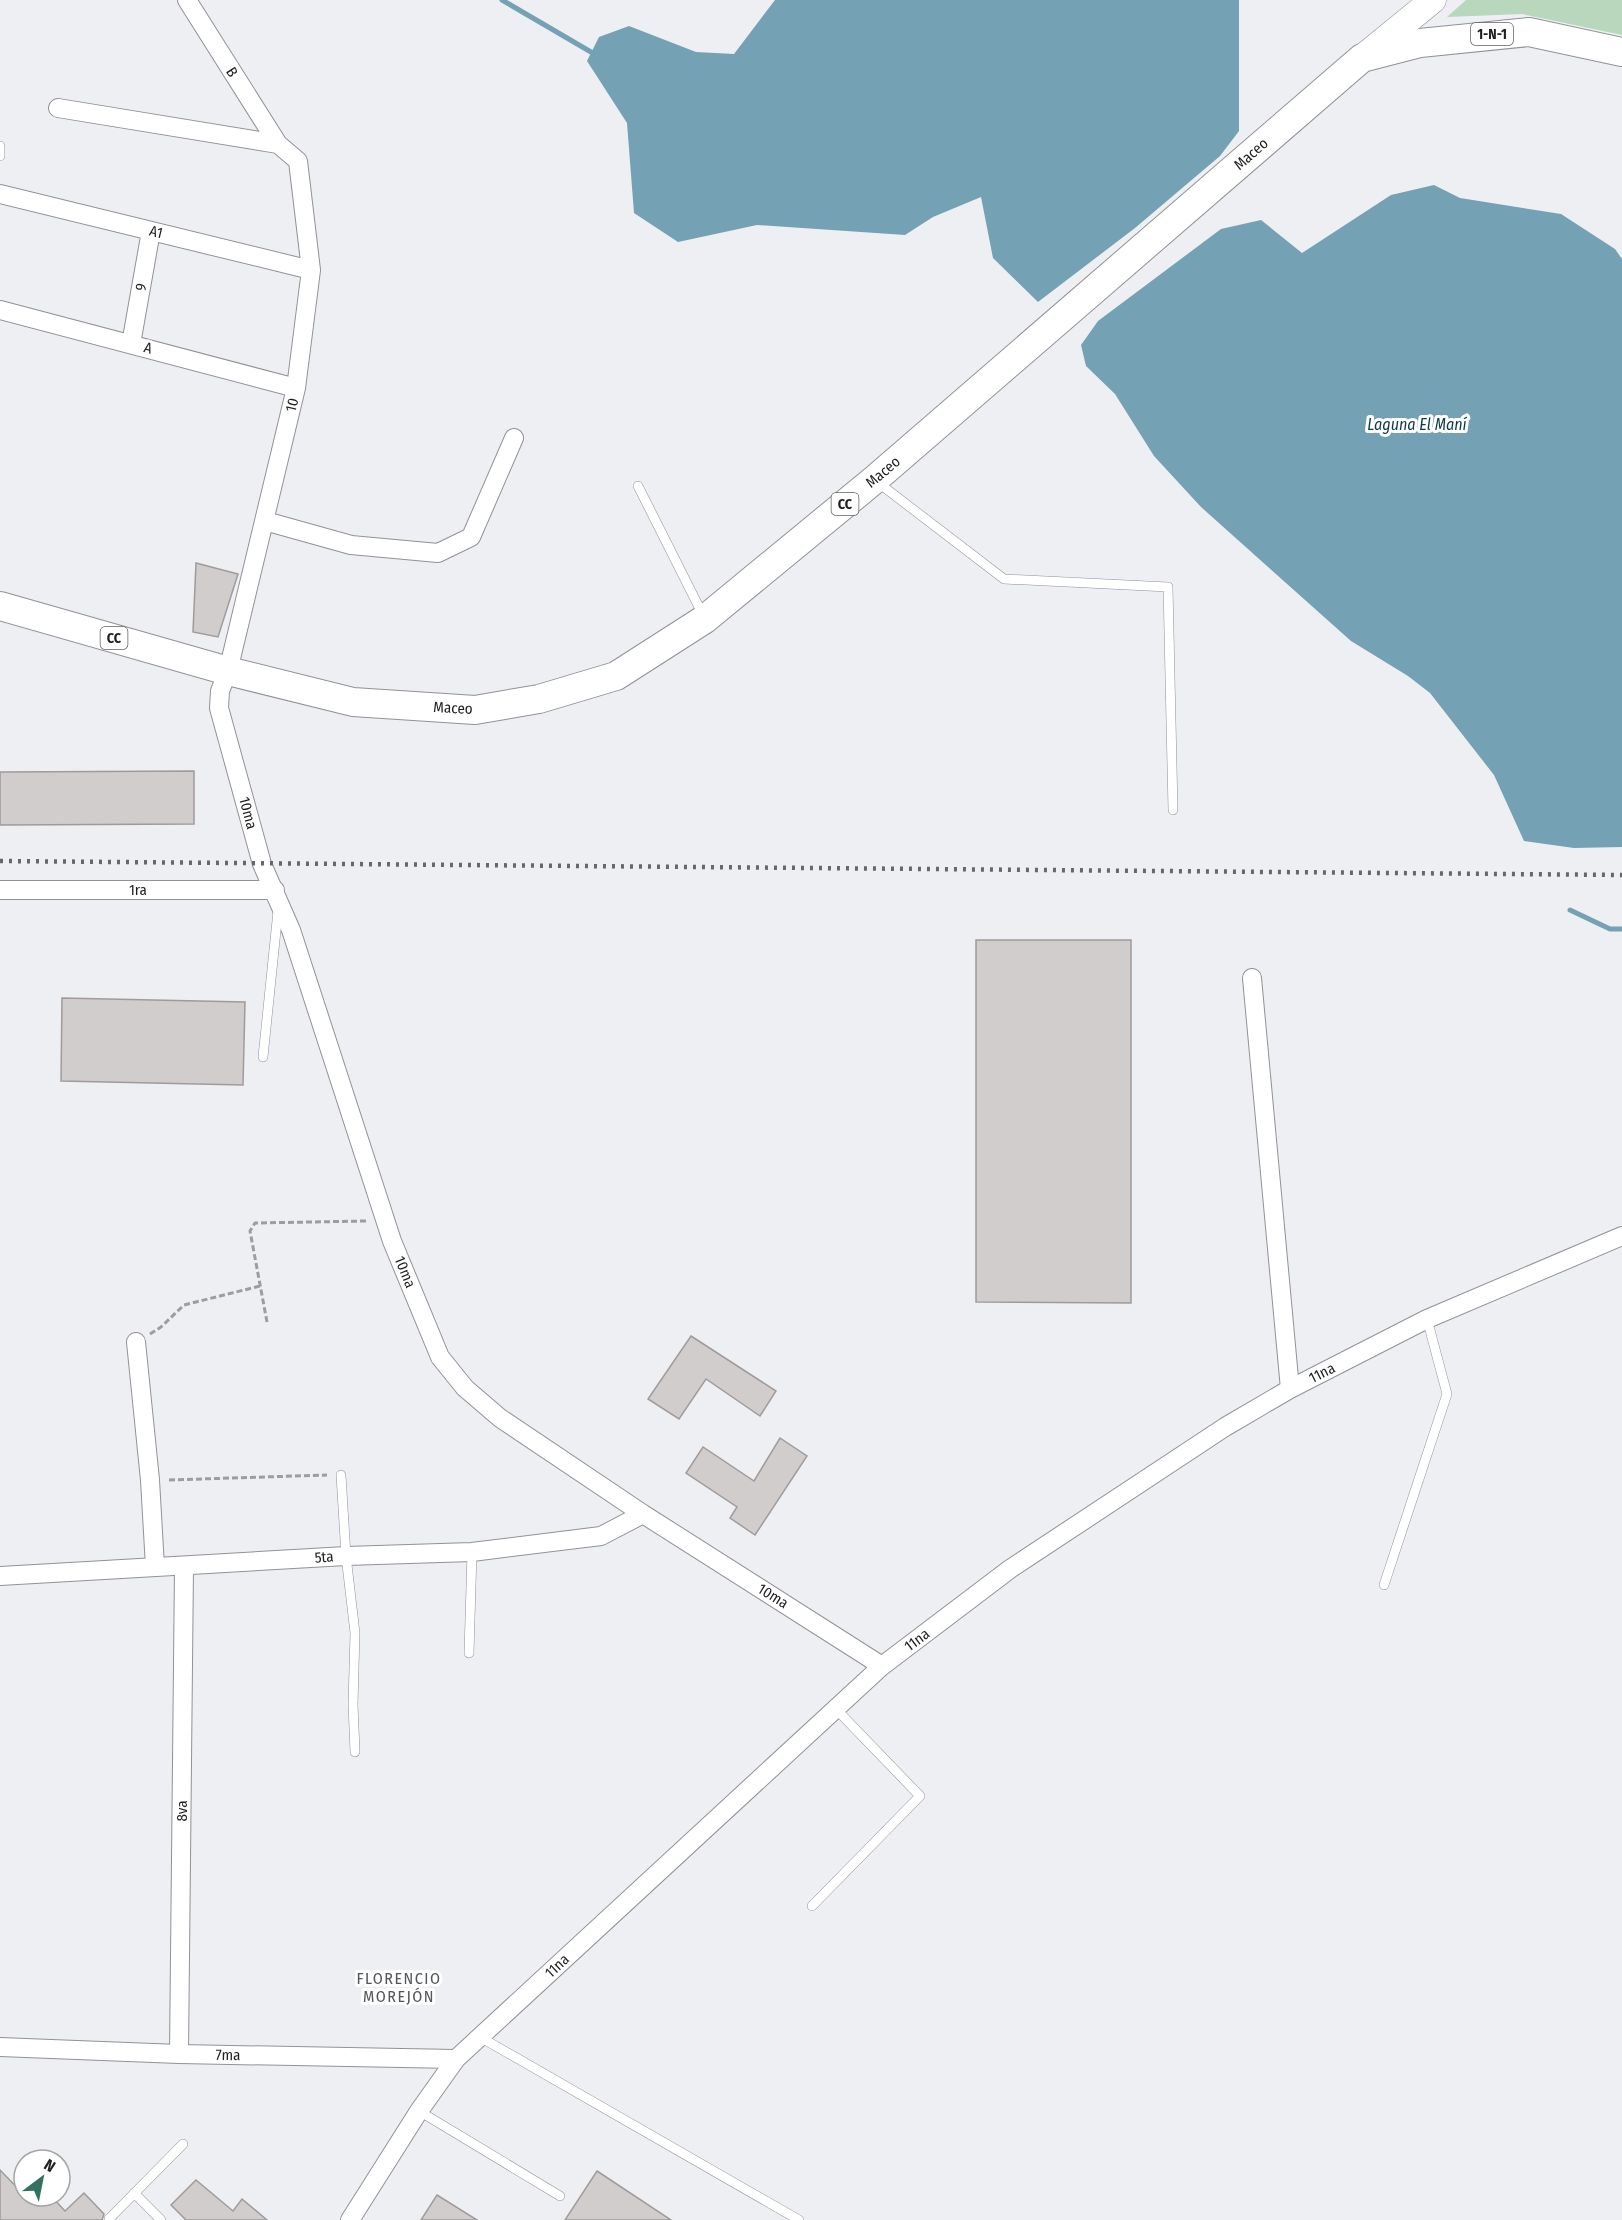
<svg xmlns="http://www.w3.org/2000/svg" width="1622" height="2220" font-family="'Fira Sans Condensed',sans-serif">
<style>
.green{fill:#b8d7bc}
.water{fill:#74a1b4}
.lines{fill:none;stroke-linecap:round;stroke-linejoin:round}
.stream{stroke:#74a1b4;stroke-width:5}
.building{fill:#d2cdcd;stroke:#a09b9a;stroke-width:1.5}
.service-casing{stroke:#919296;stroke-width:10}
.minor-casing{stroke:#919296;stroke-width:20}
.secondary-casing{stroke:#919296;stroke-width:27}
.primary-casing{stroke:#919296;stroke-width:30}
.path{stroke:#9c9da1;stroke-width:3;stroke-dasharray:6 3;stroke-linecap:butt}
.service{stroke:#fff;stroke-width:9}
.minor{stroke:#fff;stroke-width:18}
.secondary{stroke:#fff;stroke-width:26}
.primary{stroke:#fff;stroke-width:28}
.rail{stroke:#66676a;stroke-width:4.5;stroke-dasharray:3 6;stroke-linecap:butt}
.labels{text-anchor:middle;stroke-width:6;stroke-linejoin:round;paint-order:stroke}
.shield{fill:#fff;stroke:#626264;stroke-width:1.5}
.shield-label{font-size:14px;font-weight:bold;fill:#1f1f21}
.street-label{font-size:15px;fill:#1f1f21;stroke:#fff}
.water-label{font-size:16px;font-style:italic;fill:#103948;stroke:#fff}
.neighbourhood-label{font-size:16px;letter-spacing:1.5px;fill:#545659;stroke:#fff}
</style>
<rect width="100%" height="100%" fill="#edeff3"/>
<!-- green -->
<path class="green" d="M 1466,0 L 1622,0 L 1622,35 L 1522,14 L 1447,17 Z"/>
<!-- water -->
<path class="water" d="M 775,0 L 1239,0 L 1239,131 L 1220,156 L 1135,228 L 1038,302 L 993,258 L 981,197 L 933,217 L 905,235 L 757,225 L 678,242 L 634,213 L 627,123 L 587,61 L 599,37 L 629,26 L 696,52 L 734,54 Z
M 1434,185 L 1460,198 L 1561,214 L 1615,249 L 1622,259 L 1622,847 L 1574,848 L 1524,841 L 1494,775 L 1430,693 L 1408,676 L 1351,641 L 1201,507 L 1154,456 L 1115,394 L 1086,366 L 1081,345 L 1098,321 L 1221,229 L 1261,220 L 1302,253 L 1391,195 Z"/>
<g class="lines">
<!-- stream -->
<path class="stream" d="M 502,0 L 591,52
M 1570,910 L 1610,929 L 1622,929"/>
</g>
<!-- building -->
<path class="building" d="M 196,563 L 238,574 L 218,637 L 193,632 Z
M 194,771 L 194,824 L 0,825 L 0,772 Z
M 976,940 L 1131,940 L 1131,1303 L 976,1302 Z
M 62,998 L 245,1002 L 243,1085 L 61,1081 Z
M 691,1336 L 776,1391 L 760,1416 L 706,1379 L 679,1419 L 648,1399 Z
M 780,1438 L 807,1456 L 755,1535 L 730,1518 L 737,1507 L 686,1473 L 703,1447 L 754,1481 Z
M 0,2170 L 33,2204 L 42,2196 L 51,2196 L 65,2211 L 84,2193 L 104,2214 L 102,2220 L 0,2220 Z
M 597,2171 L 671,2220 L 565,2220 Z
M 196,2180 L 233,2211 L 242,2199 L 267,2220 L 186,2220 L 171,2205 Z
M 437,2195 L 477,2220 L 421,2220 Z"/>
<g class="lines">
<!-- service casing -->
<g class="service-casing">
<path id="service" d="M 0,146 L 0,156
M 876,481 L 1004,579 L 1168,587 L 1173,810
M 638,486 L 703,615
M 263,1057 L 278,911
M 341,1475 L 346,1556 L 355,1633 L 353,1704 L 355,1752
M 1384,1585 L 1447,1394 L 1427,1319
M 469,1653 L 472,1552
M 812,1906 L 920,1796 L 836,1709
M 480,2037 L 799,2220
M 419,2111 L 560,2196
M 134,2193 L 161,2220
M 109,2219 L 183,2144"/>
</g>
<!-- minor casing -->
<g class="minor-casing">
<path id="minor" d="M 187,0 L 278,144 L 298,161 L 311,270 L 296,388 L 228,671 L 220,691 L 219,708 L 262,864 L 291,930 L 392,1241 L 440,1357 L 465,1388 L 500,1418 L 643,1514 L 882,1666
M 58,108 L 278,144
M 0,194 L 311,270
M 0,310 L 296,388
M 131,344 L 151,231
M 265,521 L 351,545 L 438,553 L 471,537 L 514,438
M 0,890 L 275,890
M 1252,978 L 1290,1389
M 136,1342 L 150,1480 L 155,1567
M 0,1576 L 346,1556 L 472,1552 L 601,1536 L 643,1514
M 0,2047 L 179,2054 L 456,2059
M 179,2054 L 184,1567
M 350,2220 L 419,2111 L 456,2059 L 882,1666 L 1010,1569 L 1225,1427 L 1290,1389 L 1427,1319 L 1622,1236"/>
</g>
<!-- secondary casing -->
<g class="secondary-casing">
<path id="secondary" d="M 1363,57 L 1433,0"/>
</g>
<!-- primary casing -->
<g class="primary-casing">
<path id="primary" d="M 0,606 L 228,671 L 353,702 L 475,710 L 539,699 L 616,676 L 705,619 L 874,480 L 1362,58 L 1420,43 L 1529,32 L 1622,52"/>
</g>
<!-- path -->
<path class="path" d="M 267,1322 L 250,1231 L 255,1223 L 366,1221
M 150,1334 L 161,1327 L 184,1305 L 260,1286
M 169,1480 L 327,1475"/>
<!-- service -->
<use href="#service" class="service"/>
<!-- minor -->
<use href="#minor" class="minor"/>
<!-- secondary -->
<use href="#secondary" class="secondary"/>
<!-- primary -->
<use href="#primary" class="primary"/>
<!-- rail -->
<path class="rail" d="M 0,861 L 1622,875"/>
</g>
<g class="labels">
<!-- shield labels -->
<g class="shield">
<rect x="1471" y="23" width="42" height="22" rx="4.5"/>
<rect x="831.5" y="493" width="27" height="22" rx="4.5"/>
<rect x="100.5" y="627" width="27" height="22" rx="4.5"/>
</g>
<g class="shield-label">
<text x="1492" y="39">1-N-1</text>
<text x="845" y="509">CC</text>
<text x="114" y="643">CC</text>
</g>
<!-- street labels -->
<g class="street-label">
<text transform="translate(232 72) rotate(58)" y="5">B</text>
<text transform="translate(1251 154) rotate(-41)" y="5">Maceo</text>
<text transform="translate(156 232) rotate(14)" y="5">A1</text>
<text transform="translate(141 287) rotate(-80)" y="5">9</text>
<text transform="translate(148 348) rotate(15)" y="5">A</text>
<text transform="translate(292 405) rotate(-77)" y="5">10</text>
<text transform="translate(883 472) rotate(-40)" y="5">Maceo</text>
<text transform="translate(453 708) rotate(3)" y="5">Maceo</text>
<text transform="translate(248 813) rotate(75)" y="5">10ma</text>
<text x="138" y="895">1ra</text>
<text transform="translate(405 1272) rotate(68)" y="5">10ma</text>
<text transform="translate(1322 1373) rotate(-27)" y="5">11na</text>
<text transform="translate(324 1557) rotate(-4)" y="5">5ta</text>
<text transform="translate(773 1596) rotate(32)" y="5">10ma</text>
<text transform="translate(917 1640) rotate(-37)" y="5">11na</text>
<text transform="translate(182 1811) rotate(-90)" y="5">8va</text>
<text transform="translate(557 1966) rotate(-43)" y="5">11na</text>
<text transform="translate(228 2055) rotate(1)" y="5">7ma</text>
</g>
<!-- water labels -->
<g class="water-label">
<text x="1417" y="430">Laguna El Maní</text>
</g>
<!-- neighbourhood labels -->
<g class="neighbourhood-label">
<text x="399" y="1984">FLORENCIO<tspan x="399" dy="18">MOREJÓN</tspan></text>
</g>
</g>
<!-- north arrow -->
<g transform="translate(42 2178) rotate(32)"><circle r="28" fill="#ffffff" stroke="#a5a5a6" stroke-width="1.5"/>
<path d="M0-4.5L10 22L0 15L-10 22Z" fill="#337260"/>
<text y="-9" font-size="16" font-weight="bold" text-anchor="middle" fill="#1f1f21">N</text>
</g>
</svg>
